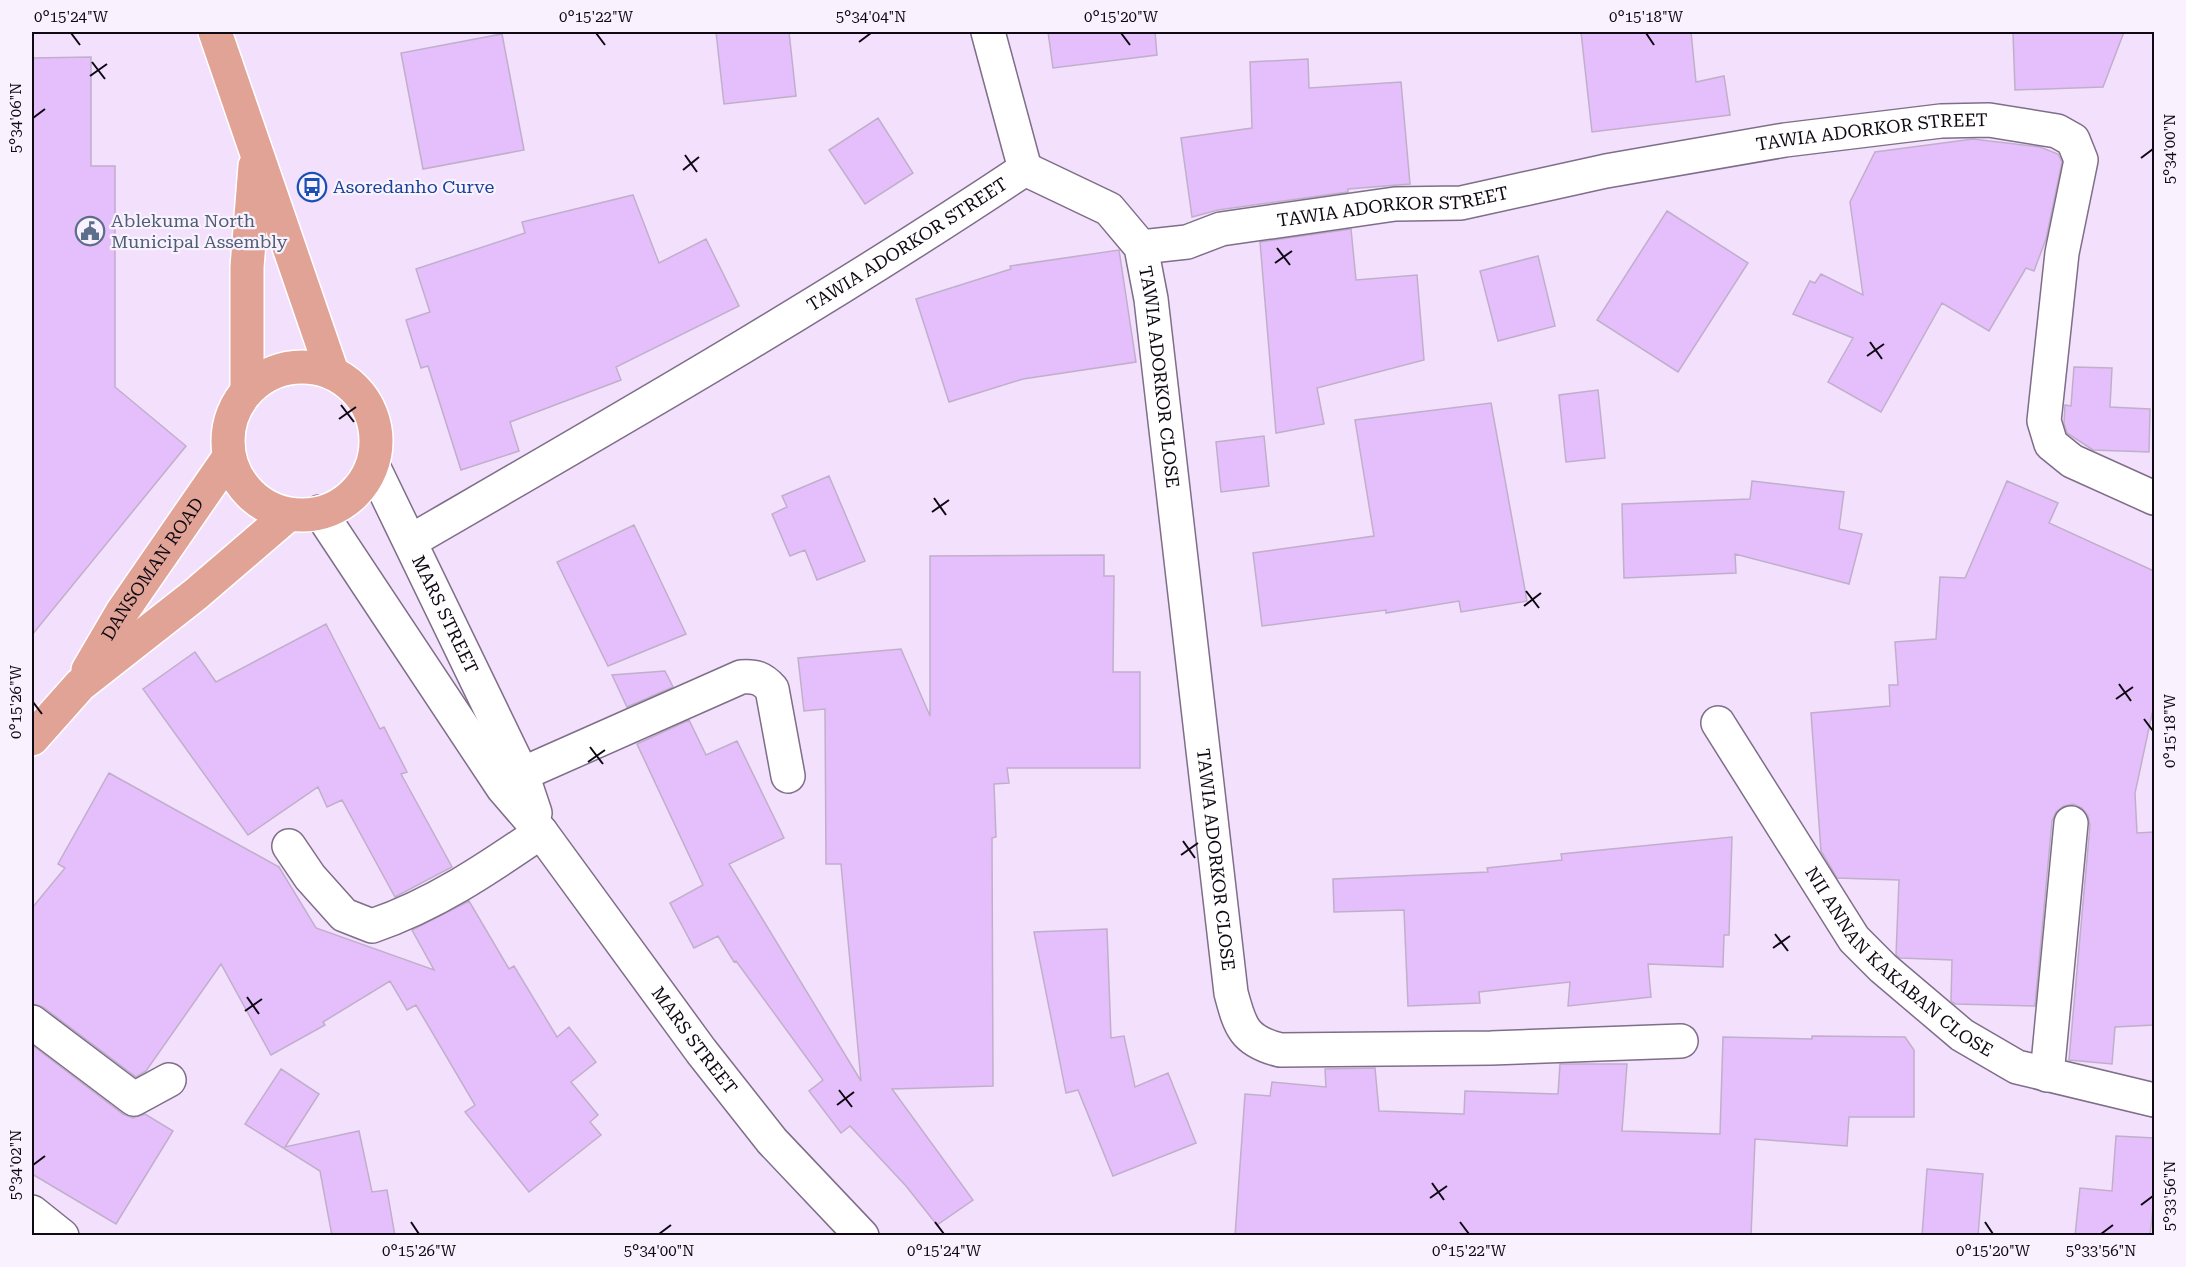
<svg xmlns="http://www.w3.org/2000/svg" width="2186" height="1267" font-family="'Roboto Serif',serif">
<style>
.building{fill:#e5bffb;stroke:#c0afcb;stroke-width:1.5}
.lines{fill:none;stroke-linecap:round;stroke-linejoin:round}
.minor-casing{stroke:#7e6e87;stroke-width:36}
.major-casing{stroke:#fff;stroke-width:36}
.minor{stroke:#fff;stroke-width:33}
.major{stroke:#e1a396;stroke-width:33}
.ticks{fill:none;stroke:#0f0913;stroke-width:2}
.labels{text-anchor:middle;stroke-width:4.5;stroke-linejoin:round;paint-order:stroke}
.street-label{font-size:18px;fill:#0f0913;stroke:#f9f2fe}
.transit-label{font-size:18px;fill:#164399;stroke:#f9f2fe;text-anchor:start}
.service-label{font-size:18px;fill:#4e5e75;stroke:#f9f2fe;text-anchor:start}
.neatline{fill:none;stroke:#0f0913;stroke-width:2}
.ticks-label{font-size:15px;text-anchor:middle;fill:#0f0913}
</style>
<rect width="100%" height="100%" fill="#f2e0fd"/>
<!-- building -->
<path class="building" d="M 716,32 L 789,32 L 796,96 L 724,104 Z
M 1048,32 L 1155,32 L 1157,55 L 1053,68 Z
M 1581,32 L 1691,32 L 1696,82 L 1724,76 L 1730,115 L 1592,132 Z
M 2124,32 L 2103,87 L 2015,90 L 2013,33 Z
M 502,34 L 524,150 L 423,169 L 401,53 Z
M 91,57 L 91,166 L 115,166 L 115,387 L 186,446 L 32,635 L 32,58 Z
M 1308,59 L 1309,88 L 1401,82 L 1410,184 L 1348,189 L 1348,192 L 1218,210 L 1192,217 L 1181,138 L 1252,128 L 1250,62 Z
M 878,118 L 913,173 L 865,204 L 829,150 Z
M 1973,139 L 2040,147 L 2058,154 L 2062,162 L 2046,239 L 2034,271 L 2026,268 L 1989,331 L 1942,303 L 1881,412 L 1828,382 L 1853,338 L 1793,314 L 1810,281 L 1815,283 L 1821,274 L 1863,295 L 1850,202 L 1875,152 Z
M 633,195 L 659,263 L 706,239 L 739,306 L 616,367 L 621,380 L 510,422 L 519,451 L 461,470 L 428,366 L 421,368 L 406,320 L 430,312 L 416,269 L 525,233 L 522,222 Z
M 1667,211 L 1748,263 L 1678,372 L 1597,320 Z
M 1351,229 L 1356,280 L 1417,275 L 1424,360 L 1317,388 L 1324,424 L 1276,433 L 1260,242 Z
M 1119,250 L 1136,362 L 1023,379 L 949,402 L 916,299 L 1011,269 L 1010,266 Z
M 1538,256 L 1555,326 L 1498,341 L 1480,271 Z
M 2074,367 L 2112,368 L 2110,407 L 2150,409 L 2149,452 L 2093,450 L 2067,433 L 2064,423 L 2065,405 L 2071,406 Z
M 1598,390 L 1605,458 L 1566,462 L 1559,395 Z
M 1491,403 L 1527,601 L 1461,612 L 1459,601 L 1386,613 L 1386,610 L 1262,626 L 1253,553 L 1374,536 L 1355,420 Z
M 1264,436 L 1269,486 L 1221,492 L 1216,442 Z
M 829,476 L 865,561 L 817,580 L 805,550 L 790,556 L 772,514 L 787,507 L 782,496 Z
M 1752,481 L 1844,492 L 1839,529 L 1862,534 L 1849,584 L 1735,554 L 1736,573 L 1624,578 L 1622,504 L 1750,499 Z
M 2007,481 L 2058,503 L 2049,523 L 2154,571 L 2154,705 L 2135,793 L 2137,833 L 2154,832 L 2154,1025 L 2115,1027 L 2112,1064 L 2069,1060 L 2090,825 L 2088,816 L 2082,808 L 2073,804 L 2064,806 L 2056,812 L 2052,821 L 2035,1006 L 1955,1004 L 1951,1001 L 1952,960 L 1900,958 L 1896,955 L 1899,880 L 1837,878 L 1821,851 L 1811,713 L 1890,706 L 1889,685 L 1898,685 L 1895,642 L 1936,639 L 1940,577 L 1965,578 Z
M 634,525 L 686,634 L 608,666 L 557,562 Z
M 1104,555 L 1104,576 L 1114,576 L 1113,672 L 1140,672 L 1140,768 L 1007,768 L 1009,783 L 994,784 L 996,837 L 992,838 L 993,1086 L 892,1089 L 973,1200 L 937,1225 L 906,1186 L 850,1126 L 841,1133 L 809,1091 L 823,1080 L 736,961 L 734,962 L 718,936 L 694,948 L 670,903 L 703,885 L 637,744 L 689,720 L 706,755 L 737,741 L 784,838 L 729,864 L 861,1081 L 841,864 L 826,864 L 825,709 L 804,711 L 798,658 L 901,649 L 930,716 L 930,556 Z
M 326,624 L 380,729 L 384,727 L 407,772 L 401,774 L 452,867 L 395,897 L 342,800 L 327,807 L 318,787 L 248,835 L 143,689 L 195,652 L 216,682 Z
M 665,671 L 673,687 L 627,707 L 612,675 Z
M 109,773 L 279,867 L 316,928 L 434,970 L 412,930 L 469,901 L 509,969 L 514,966 L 557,1037 L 569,1027 L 596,1062 L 571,1082 L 598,1115 L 590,1122 L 601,1135 L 529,1192 L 465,1112 L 475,1105 L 416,1005 L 407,1010 L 390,981 L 323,1022 L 325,1025 L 271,1055 L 221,964 L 146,1071 L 136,1077 L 43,1007 L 32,1004 L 32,908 L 65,868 L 58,864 Z
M 1732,837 L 1729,935 L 1724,935 L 1723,967 L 1648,964 L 1651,997 L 1568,1006 L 1570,982 L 1479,992 L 1480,1003 L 1408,1006 L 1404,910 L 1334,912 L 1333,879 L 1488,872 L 1487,868 L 1562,860 L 1561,854 Z
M 1107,929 L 1111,1038 L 1124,1036 L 1135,1087 L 1168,1073 L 1196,1143 L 1113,1176 L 1078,1090 L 1066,1093 L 1034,932 Z
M 1812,1036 L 1905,1037 L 1914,1050 L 1914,1117 L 1849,1117 L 1847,1146 L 1755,1139 L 1751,1236 L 1235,1236 L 1245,1094 L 1270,1096 L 1272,1082 L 1326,1087 L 1325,1069 L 1375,1068 L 1379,1111 L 1464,1114 L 1465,1091 L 1558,1094 L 1560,1064 L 1627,1064 L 1622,1131 L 1720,1134 L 1723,1037 L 1812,1039 Z
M 32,1045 L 123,1114 L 133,1118 L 145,1114 L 173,1131 L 116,1224 L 32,1174 Z
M 281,1069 L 319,1094 L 285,1147 L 359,1131 L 372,1192 L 387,1190 L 395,1236 L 332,1236 L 320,1171 L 245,1124 Z
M 2116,1136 L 2154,1138 L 2154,1197 L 2150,1236 L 2075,1236 L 2080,1188 L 2112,1191 Z
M 1927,1169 L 1983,1174 L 1978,1236 L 1922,1236 Z"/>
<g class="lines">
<!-- minor casing -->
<g class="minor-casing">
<g id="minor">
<path d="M 988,32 L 1025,169"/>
<path id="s1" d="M 1025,169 L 1109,209 L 1141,247 L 1151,299 L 1231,993 C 1240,1027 1244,1041 1280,1050 L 1491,1048 L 1681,1041"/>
<path id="s2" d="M 1141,247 L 1187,242 L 1221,229 L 1395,204 L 1461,203 L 1606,171 L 1785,140 L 1941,121 L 1989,120 L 2057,131 L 2073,140 L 2081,160 L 2062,253 L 2044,421 L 2051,444 L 2072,461 L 2154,498"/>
<path id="s3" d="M 373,466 L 522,774 L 535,813"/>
<path id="s4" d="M 320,512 L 503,788 L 541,832 L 701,1051 L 772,1141 L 862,1236"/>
<path id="s5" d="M 411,541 C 618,421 826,302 1025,169"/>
<path id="s6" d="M 1718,723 L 1854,939 L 1883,968 L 1962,1035 L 2017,1067 L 2154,1100"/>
<path d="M 505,787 L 522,774 L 741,677 C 756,676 762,678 772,689 L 788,776"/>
<path d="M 289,846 L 310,877 L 344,915 L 372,926 C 434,905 487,869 541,832"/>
<path d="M 32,1022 L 134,1099 L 169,1080"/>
<path d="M 2047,1075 L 2071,823"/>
<path d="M 32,1212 L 62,1236"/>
</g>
</g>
<!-- major casing -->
<g class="major-casing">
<g id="major">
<path d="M 215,32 L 332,372"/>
<circle cx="302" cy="441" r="74"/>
<path d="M 247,391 L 247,267 L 255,166"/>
<path id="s7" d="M 88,670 L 122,612 L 229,457"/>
<path d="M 32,739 L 80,685 L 196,594 L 288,515"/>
</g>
</g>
<!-- minor -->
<use href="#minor" class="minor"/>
<!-- major -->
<use href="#major" class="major"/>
</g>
<!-- ticks -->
<path class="ticks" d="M 71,33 L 80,45M 596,33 L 605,45M 1121,33 L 1130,45M 1646,33 L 1654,45M 859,42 L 871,33M 92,62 L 105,79M 90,76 L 107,64M 33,118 L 45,109M 685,155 L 697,172M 2141,158 L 2153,149M 683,170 L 699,157M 1277,248 L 1290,265M 1275,263 L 1292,251M 1870,342 L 1882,359M 1867,356 L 1884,344M 341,405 L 354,422M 339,419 L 356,407M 934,498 L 946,515M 932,512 L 949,500M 1526,591 L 1539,608M 1524,606 L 1541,593M 2119,684 L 2131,701M 2116,699 L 2133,687M 33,702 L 42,714M 2144,719 L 2153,731M 590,747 L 603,764M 588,762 L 605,750M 1183,841 L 1195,858M 1181,855 L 1198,843M 1775,934 L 1788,951M 1773,948 L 1790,936M 247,997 L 259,1014M 245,1011 L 262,999M 839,1090 L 852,1107M 837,1105 L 854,1092M 33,1165 L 45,1156M 1432,1183 L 1444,1200M 1430,1198 L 1447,1186M 2141,1205 L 2153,1196M 411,1222 L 419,1234M 935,1222 L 944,1234M 1460,1222 L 1469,1234M 1985,1222 L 1993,1234M 659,1234 L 671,1225M 2101,1234 L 2113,1225"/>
<!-- icons -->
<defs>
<g id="bus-ring" transform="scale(1.5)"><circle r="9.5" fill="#f9f2fe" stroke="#1a4fb4" stroke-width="1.5"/><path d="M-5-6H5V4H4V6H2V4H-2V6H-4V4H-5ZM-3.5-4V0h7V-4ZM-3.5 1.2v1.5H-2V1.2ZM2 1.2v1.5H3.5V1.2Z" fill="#1a4fb4"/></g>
<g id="civic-ring" transform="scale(1.5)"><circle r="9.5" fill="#f9f2fe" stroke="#5c6f8a" stroke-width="1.5"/><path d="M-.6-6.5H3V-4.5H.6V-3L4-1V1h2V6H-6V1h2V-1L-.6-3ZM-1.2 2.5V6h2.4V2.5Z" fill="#5c6f8a"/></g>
</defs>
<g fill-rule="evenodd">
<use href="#bus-ring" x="312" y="187"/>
<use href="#civic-ring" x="90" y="231"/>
</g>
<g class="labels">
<!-- street labels -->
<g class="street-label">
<text dy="6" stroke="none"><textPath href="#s2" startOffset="742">TAWIA ADORKOR STREET</textPath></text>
<text dy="6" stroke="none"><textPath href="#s2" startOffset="256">TAWIA ADORKOR STREET</textPath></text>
<text dy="6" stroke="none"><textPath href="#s5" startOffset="578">TAWIA ADORKOR STREET</textPath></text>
<text dy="6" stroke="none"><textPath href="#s1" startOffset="274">TAWIA ADORKOR CLOSE</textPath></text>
<text dy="6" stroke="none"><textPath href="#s7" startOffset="120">DANSOMAN ROAD</textPath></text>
<text dy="6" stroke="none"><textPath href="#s3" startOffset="165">MARS STREET</textPath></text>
<text dy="6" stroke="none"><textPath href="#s1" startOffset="760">TAWIA ADORKOR CLOSE</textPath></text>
<text dy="6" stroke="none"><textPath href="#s6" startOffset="303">NII ANNAN KAKABAN CLOSE</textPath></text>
<text dy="6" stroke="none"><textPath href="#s4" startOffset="648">MARS STREET</textPath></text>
</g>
<!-- transit labels -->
<g class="transit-label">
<text x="333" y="193">Asoredanho Curve</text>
</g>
<!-- service labels -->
<g class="service-label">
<text x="111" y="227">Ablekuma North<tspan x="111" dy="21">Municipal Assembly</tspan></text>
</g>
</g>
<!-- border -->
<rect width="2186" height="1267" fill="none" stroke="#f9f2fe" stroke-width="66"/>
<rect x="33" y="33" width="2120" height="1201" class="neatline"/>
<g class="ticks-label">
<text x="71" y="22">0°15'24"W</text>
<text x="596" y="22">0°15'22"W</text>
<text x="871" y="22">5°34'04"N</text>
<text x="1121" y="22">0°15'20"W</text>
<text x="1646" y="22">0°15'18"W</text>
<text transform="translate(16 118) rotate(-90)" y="5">5°34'06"N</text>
<text transform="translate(2170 149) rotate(-90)" y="5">5°34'00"N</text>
<text transform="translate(16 702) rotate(-90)" y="5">0°15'26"W</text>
<text transform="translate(2170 731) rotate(-90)" y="5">0°15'18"W</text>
<text transform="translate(16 1165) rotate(-90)" y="5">5°34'02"N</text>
<text transform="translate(2170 1196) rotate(-90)" y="5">5°33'56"N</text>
<text x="419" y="1256">0°15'26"W</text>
<text x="659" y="1256">5°34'00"N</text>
<text x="944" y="1256">0°15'24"W</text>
<text x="1469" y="1256">0°15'22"W</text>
<text x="1993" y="1256">0°15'20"W</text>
<text x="2101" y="1256">5°33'56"N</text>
</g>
</svg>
